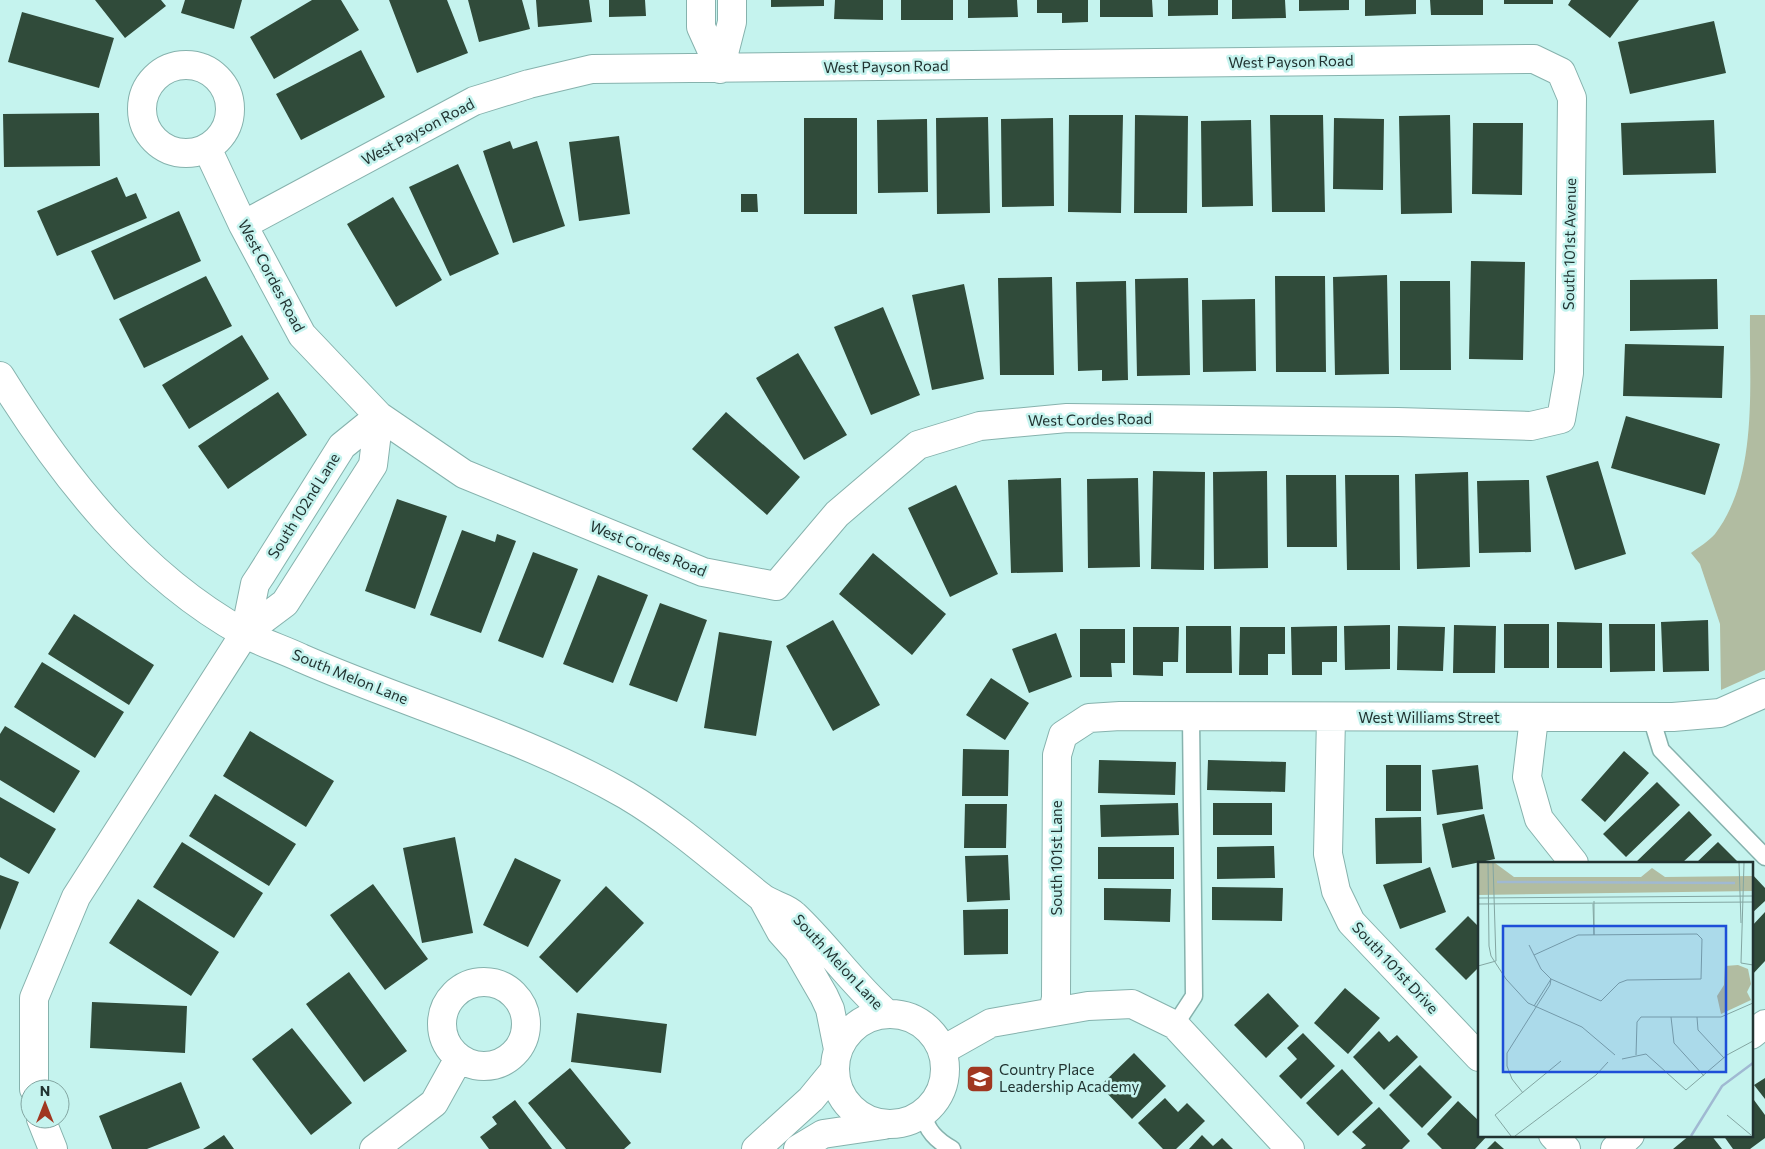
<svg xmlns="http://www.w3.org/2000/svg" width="1765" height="1149" font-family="Commissioner,sans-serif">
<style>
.green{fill:#b1bca1}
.building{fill:#304b3a}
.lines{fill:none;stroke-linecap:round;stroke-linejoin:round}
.lane-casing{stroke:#86b2ad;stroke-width:19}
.street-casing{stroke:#86b2ad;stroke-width:30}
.secondary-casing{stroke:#86b2ad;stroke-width:30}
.lane{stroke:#fff;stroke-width:16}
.street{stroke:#fff;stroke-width:28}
.secondary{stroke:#fff;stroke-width:28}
.labels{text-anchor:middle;stroke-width:5;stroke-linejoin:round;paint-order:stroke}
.street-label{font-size:15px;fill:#213331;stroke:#c5f3ee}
.poi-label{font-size:15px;fill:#213331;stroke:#c5f3ee;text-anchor:start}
.inset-river{fill:none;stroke:#a0b9d2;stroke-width:2.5}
.inset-road{fill:none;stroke:#83a6a2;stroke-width:1}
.view{fill:#1d4ed8;fill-opacity:0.15;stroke:#1d4ed8;stroke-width:2.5}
.inset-edge{fill:none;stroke:#213331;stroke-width:2.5}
</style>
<rect width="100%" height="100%" fill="#c5f3ee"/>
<!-- green -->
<path class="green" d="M 1750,315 L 1765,315 L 1765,670 L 1721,690 L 1720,624 L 1700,564 L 1691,553 C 1699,547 1709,541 1715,534 C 1759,476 1749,384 1750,315 Z"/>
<!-- building -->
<path class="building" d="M 95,0 L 161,0 L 166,6 L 125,38 Z
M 185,0 L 242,0 L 234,29 L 181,13 Z
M 312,0 L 341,0 L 359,30 L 274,79 L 250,37 Z
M 389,0 L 447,0 L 468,53 L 417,73 Z
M 468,0 L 522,0 L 530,29 L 479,42 Z
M 536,0 L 589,0 L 592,22 L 538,27 Z
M 609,0 L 645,0 L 646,16 L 609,17 Z
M 771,0 L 824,0 L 824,6 L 771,7 Z
M 835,0 L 883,0 L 883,20 L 834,19 Z
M 901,0 L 953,0 L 953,20 L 901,20 Z
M 968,0 L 1017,0 L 1018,17 L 968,18 Z
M 1037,0 L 1088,0 L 1088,22 L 1062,23 L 1062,13 L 1037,13 Z
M 1100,0 L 1152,0 L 1153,17 L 1100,17 Z
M 1168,0 L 1218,0 L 1218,15 L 1168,16 Z
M 1232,0 L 1285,0 L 1286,18 L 1232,19 Z
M 1299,0 L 1349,0 L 1349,10 L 1299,11 Z
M 1365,0 L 1416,0 L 1416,14 L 1365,16 Z
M 1430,0 L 1483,0 L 1483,15 L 1431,15 Z
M 1504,0 L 1553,0 L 1553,4 L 1504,4 Z
M 1571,0 L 1639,0 L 1610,38 L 1568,5 Z
M 22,12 L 114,38 L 99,88 L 8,62 Z
M 1714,21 L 1726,73 L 1630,94 L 1618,42 Z
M 361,50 L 385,97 L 301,140 L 276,94 Z
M 99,113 L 100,166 L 4,167 L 3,114 Z
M 1069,115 L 1123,115 L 1121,213 L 1068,212 Z
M 1135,115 L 1188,116 L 1187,213 L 1134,213 Z
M 1270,115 L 1323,115 L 1325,212 L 1272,212 Z
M 1450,115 L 1452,213 L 1401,214 L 1399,116 Z
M 988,117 L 990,213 L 937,214 L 936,118 Z
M 804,118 L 857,118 L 857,214 L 804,214 Z
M 1053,118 L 1054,206 L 1002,207 L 1001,119 Z
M 1334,118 L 1384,119 L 1383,190 L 1333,189 Z
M 927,119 L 928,192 L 878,193 L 877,120 Z
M 1251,120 L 1253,206 L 1202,207 L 1201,121 Z
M 1714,120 L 1716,173 L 1623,175 L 1621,123 Z
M 1473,123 L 1523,123 L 1522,195 L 1472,194 Z
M 619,136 L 630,214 L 579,221 L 569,142 Z
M 510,141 L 513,149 L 537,141 L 565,226 L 513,243 L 483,151 Z
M 458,164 L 499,254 L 450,276 L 409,187 Z
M 117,177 L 126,197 L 136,193 L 147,218 L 57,256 L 37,211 Z
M 741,194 L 757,194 L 758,212 L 741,212 Z
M 393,197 L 442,280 L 396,307 L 347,224 Z
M 179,211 L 201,261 L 114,300 L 91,251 Z
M 1471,261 L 1525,262 L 1523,360 L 1469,359 Z
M 1387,275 L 1389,374 L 1335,375 L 1333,277 Z
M 206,276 L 232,326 L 144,368 L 119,319 Z
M 1275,276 L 1325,276 L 1326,372 L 1276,372 Z
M 1052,277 L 1054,375 L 1000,375 L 998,278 Z
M 1188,278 L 1190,375 L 1137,376 L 1135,279 Z
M 1717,279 L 1718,329 L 1630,331 L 1630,280 Z
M 1126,281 L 1128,380 L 1102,381 L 1102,370 L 1078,371 L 1076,282 Z
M 1400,281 L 1450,281 L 1451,370 L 1400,370 Z
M 964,284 L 984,379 L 932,390 L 912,295 Z
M 1255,299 L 1256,371 L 1203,372 L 1202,300 Z
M 883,307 L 920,395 L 871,415 L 834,327 Z
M 242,335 L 269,379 L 189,429 L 162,385 Z
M 1625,344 L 1724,346 L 1722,398 L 1623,396 Z
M 798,353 L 847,435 L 804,460 L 756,378 Z
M 278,392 L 307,435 L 228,489 L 198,446 Z
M 726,412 L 800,477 L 767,515 L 692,449 Z
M 1626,416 L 1720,444 L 1705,495 L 1611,468 Z
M 1598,461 L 1626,554 L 1575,570 L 1546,476 Z
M 1153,471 L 1205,472 L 1204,570 L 1151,569 Z
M 1267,471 L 1268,568 L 1214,569 L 1213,472 Z
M 1468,472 L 1470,567 L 1417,569 L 1415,474 Z
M 1286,475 L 1336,475 L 1337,547 L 1287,547 Z
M 1345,475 L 1399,475 L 1400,570 L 1347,570 Z
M 1061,478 L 1063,572 L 1011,573 L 1008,480 Z
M 1138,478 L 1140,567 L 1088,568 L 1087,479 Z
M 1529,480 L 1531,552 L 1479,553 L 1477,481 Z
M 956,485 L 998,574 L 950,597 L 908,508 Z
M 397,499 L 447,516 L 415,609 L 365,591 Z
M 462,530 L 495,542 L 497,534 L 516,541 L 481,633 L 430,615 Z
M 533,552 L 578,569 L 543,658 L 498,641 Z
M 873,553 L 946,614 L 912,655 L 839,594 Z
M 598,575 L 648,595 L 613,683 L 563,664 Z
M 660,603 L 707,620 L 677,702 L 629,685 Z
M 74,614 L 154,665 L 129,705 L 48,654 Z
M 833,620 L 880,705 L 833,731 L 786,646 Z
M 1708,620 L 1709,671 L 1663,672 L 1661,622 Z
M 1557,622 L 1602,623 L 1602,668 L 1557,668 Z
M 1504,624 L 1549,624 L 1549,668 L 1504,668 Z
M 1609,624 L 1655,624 L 1655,671 L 1610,672 Z
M 1390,625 L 1390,669 L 1345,670 L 1344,626 Z
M 1454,625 L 1496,626 L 1495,673 L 1453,673 Z
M 1186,626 L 1231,626 L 1232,673 L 1186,673 Z
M 1337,626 L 1337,662 L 1322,662 L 1322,675 L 1292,675 L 1291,627 Z
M 1398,626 L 1445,627 L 1443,671 L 1397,670 Z
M 1133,627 L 1179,627 L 1178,662 L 1163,662 L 1163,676 L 1133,675 Z
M 1240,627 L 1285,627 L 1285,654 L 1268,654 L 1268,675 L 1239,675 Z
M 1080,629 L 1125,629 L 1125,663 L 1111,663 L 1112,677 L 1080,677 Z
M 719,632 L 772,641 L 756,736 L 704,728 Z
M 1056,633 L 1072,677 L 1029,693 L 1012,649 Z
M 42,662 L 124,712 L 95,758 L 14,707 Z
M 991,678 L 1029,703 L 1005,740 L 966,715 Z
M 5,726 L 80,771 L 54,813 L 0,780 L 0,734 Z
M 250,731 L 334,781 L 306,827 L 223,776 Z
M 963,749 L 1009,750 L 1008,796 L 962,796 Z
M 1624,751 L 1649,773 L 1605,822 L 1581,800 Z
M 1099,760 L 1176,762 L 1175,795 L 1098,793 Z
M 1208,760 L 1286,762 L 1285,792 L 1207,790 Z
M 1386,765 L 1421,765 L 1421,811 L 1386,811 Z
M 1478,765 L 1483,809 L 1437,815 L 1432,770 Z
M 1657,782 L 1680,805 L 1626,857 L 1603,834 Z
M 215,794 L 296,844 L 269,886 L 189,836 Z
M 0,797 L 56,829 L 29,874 L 0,857 Z
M 1178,803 L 1179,835 L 1101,837 L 1100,805 Z
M 1213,803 L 1272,803 L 1272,835 L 1213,835 Z
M 965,804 L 1007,804 L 1006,848 L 964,848 Z
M 1689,811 L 1712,835 L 1682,863 L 1635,863 Z
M 1484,814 L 1495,859 L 1452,868 L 1442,824 Z
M 1421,817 L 1422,863 L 1376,864 L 1375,818 Z
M 455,837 L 473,933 L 422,943 L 403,848 Z
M 182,842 L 263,893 L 234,938 L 153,887 Z
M 1718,842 L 1739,863 L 1696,863 Z
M 1274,846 L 1275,878 L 1217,879 L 1217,847 Z
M 1098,847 L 1174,847 L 1174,879 L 1098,879 Z
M 1008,855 L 1010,900 L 967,902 L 965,856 Z
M 515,858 L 561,880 L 528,947 L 483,925 Z
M 1430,867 L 1446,912 L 1400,929 L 1383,885 Z
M 1751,873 L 1765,888 L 1765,901 L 1751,914 Z
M 0,875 L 19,882 L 0,930 Z
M 373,884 L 428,959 L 385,990 L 330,915 Z
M 606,886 L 644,923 L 577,993 L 539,957 Z
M 1212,887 L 1283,888 L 1282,921 L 1212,920 Z
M 1104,888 L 1171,889 L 1170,922 L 1104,920 Z
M 138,899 L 219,952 L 191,996 L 109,943 Z
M 1008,909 L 1008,954 L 964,955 L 963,910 Z
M 1765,912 L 1765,961 L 1751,976 L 1751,927 Z
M 1468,916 L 1479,927 L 1479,967 L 1466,980 L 1435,949 Z
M 349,972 L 407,1051 L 364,1082 L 306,1004 Z
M 1345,988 L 1380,1018 L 1348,1054 L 1314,1023 Z
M 1268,993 L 1299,1026 L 1266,1058 L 1234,1025 Z
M 92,1002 L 187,1006 L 185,1053 L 90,1048 Z
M 577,1013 L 667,1024 L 661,1073 L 571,1062 Z
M 292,1028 L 352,1103 L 311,1135 L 252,1059 Z
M 1379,1031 L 1389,1042 L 1397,1035 L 1418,1057 L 1384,1090 L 1353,1057 Z
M 1303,1033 L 1335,1066 L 1301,1099 L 1279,1076 L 1297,1059 L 1287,1048 Z
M 1134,1053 L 1166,1086 L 1132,1119 L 1100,1086 Z
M 1420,1065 L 1452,1097 L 1422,1128 L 1389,1095 Z
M 570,1068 L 631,1143 L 624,1149 L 566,1149 L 528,1103 Z
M 1342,1069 L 1373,1103 L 1338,1136 L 1306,1103 Z
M 1765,1078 L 1765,1099 L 1754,1085 Z
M 181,1082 L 200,1128 L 147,1149 L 112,1149 L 99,1116 Z
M 1751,1096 L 1765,1115 L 1765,1138 L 1750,1149 L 1733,1149 L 1723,1135 L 1751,1135 Z
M 1165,1098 L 1178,1112 L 1187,1103 L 1205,1121 L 1176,1149 L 1163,1149 L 1138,1123 Z
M 515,1100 L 552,1149 L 489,1149 L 480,1137 L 497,1124 L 492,1117 Z
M 1458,1101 L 1479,1121 L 1479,1135 L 1488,1135 L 1475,1149 L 1442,1149 L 1427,1134 Z
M 1379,1107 L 1410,1141 L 1402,1149 L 1361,1149 L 1366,1145 L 1352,1132 Z
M 224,1135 L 234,1149 L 203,1149 Z
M 1202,1135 L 1213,1146 L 1222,1138 L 1233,1149 L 1189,1149 Z
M 1690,1135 L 1711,1135 L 1722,1149 L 1673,1149 Z
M 1495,1141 L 1504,1149 L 1487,1149 Z"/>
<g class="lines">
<!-- lane casing -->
<g class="lane-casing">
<path id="lane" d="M 1651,717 L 1661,750 L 1765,857
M 1175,1025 L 1194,996 L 1191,717
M 925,1112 C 923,1129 939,1142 952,1149"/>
</g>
<!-- street casing -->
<g class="street-casing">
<path id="street" d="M 701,0 L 701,27 L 720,69
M142 109a44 44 0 1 1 88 0a44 44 0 1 1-88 0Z
M 720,69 L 732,22 L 732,0
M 207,148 L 243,225 L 302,335 L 379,416 L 464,474 L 703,572 L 776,586 L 837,514 L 918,445 L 980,426 L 1067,418 L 1398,422 L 1531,426 L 1561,419 L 1569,373 L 1572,98 L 1561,72 L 1534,59 L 592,69 L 529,84 L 474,101 L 243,225
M 245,633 L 255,584 L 261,575 L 342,446 L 379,416
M 1331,718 L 1328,854 L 1336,891 L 1351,922 L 1479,1057
M 1534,718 L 1527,777 L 1539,819 L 1574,863
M442 1024a42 42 0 1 1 84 0a42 42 0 1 1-84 0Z
M 1053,1012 L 1056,998 L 1057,755 L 1063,735 L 1089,718 L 1120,716 L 1673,717 L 1720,713 L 1765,693
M 1751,1035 L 1765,1024
M 943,1050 L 991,1023 L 1088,1006 L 1132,1004 L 1175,1025 L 1290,1149
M 34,1089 L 34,998 L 76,897 L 245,633 L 285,603 L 373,465 L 379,416
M 41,1119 L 53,1149
M 1553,1135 L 1566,1149
M 374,1149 L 434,1103 L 459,1058
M 1615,1149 L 1630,1135"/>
</g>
<!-- secondary casing -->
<g class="secondary-casing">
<path id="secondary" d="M 0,376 C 62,476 139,575 244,633 C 262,643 282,649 301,658 C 408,705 524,736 626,795 C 675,824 716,861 760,896 C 770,905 785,906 794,915 C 827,946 852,983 886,1013
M 763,899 L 781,932 L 798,951 L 824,996 L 830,1009 L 838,1049
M835 1069a55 55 0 1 1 110 0a55 55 0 1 1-110 0Z
M 756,1149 L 811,1099 L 834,1071
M 798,1149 L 823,1134 L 884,1125"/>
</g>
<!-- lane -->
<use href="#lane" class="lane"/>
<!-- street -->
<use href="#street" class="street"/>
<!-- secondary -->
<use href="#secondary" class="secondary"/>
</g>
<!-- icons -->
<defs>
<g id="school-square" transform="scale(1.4375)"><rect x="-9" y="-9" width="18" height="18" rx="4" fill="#a03720" stroke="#c5f3ee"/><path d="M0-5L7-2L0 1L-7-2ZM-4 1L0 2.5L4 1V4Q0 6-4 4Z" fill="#fff"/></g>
</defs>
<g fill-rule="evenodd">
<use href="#school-square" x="980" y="1079"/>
</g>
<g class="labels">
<!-- street labels -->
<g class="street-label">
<text transform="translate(1291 62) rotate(-1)" y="5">West Payson Road</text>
<text transform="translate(886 67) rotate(-1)" y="5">West Payson Road</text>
<text transform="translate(418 132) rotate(-28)" y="5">West Payson Road</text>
<text transform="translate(1570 244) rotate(-89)" y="5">South 101st Avenue</text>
<text transform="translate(271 276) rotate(62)" y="5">West Cordes Road</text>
<text transform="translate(1090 420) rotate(-1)" y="5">West Cordes Road</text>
<text transform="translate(304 506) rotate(-58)" y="5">South 102nd Lane</text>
<text transform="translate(648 549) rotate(22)" y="5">West Cordes Road</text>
<text transform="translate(350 677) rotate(22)" y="5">South Melon Lane</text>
<text x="1429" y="723">West Williams Street</text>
<text transform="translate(1057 858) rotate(-90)" y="5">South 101st Lane</text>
<text transform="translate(838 962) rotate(47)" y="5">South Melon Lane</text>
<text transform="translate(1395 968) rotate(47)" y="5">South 101st Drive</text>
</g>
<!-- poi labels -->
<g class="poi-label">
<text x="999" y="1075">Country Place<tspan x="999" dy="17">Leadership Academy</tspan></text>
</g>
</g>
<!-- overview -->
<g transform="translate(1478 862)">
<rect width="275" height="275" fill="#c5f3ee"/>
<path d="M 0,1 L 17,1 L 36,15 L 163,15 L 174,6 L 187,15 L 275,14 L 275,29 L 0,33 ZM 260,103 L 270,107 L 273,122 L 269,130 L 273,138 L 243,152 L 239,134 L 246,123 L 247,104 Z" fill="#b1bca1"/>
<path class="inset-river" d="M 19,20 L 257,21M 213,274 L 244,224 L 275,201"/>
<path class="inset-road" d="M 10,1 L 11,84 L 13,94 L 28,117 L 50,141 L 104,165 L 137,193M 15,1 L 18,99M 261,1 L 263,61M 266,1 L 263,101 L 275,103M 0,36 L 275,34M 116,39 L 116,73M 0,42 L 275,40M 115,42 L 116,73M 51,83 L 63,107 L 73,117 L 123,139 L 141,121 L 149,118 L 223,117 L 224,77 L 219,72 L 100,73 L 56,93M 0,104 L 18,99M 56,144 L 73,117M 193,155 L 196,181 L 226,214M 219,155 L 220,168 L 246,196M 158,193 L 159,160 L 163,155 L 243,155 L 275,141M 144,197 L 168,192 L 208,228 L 249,193 L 275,179M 45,231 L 34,217 L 29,204 L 29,191 L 72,123 L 73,117M 249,253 L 273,273M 33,274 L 17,253 L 83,199M 37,274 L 118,213 L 130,200"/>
<path class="view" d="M 25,64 L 248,64 L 248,210 L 25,210 Z"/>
<rect width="275" height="275" class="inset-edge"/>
</g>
<!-- north arrow -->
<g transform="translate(45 1104)"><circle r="24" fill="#c5f3ee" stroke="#83a6a2"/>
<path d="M0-4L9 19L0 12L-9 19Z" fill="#a03720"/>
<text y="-8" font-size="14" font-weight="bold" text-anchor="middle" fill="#213331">N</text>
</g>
</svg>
